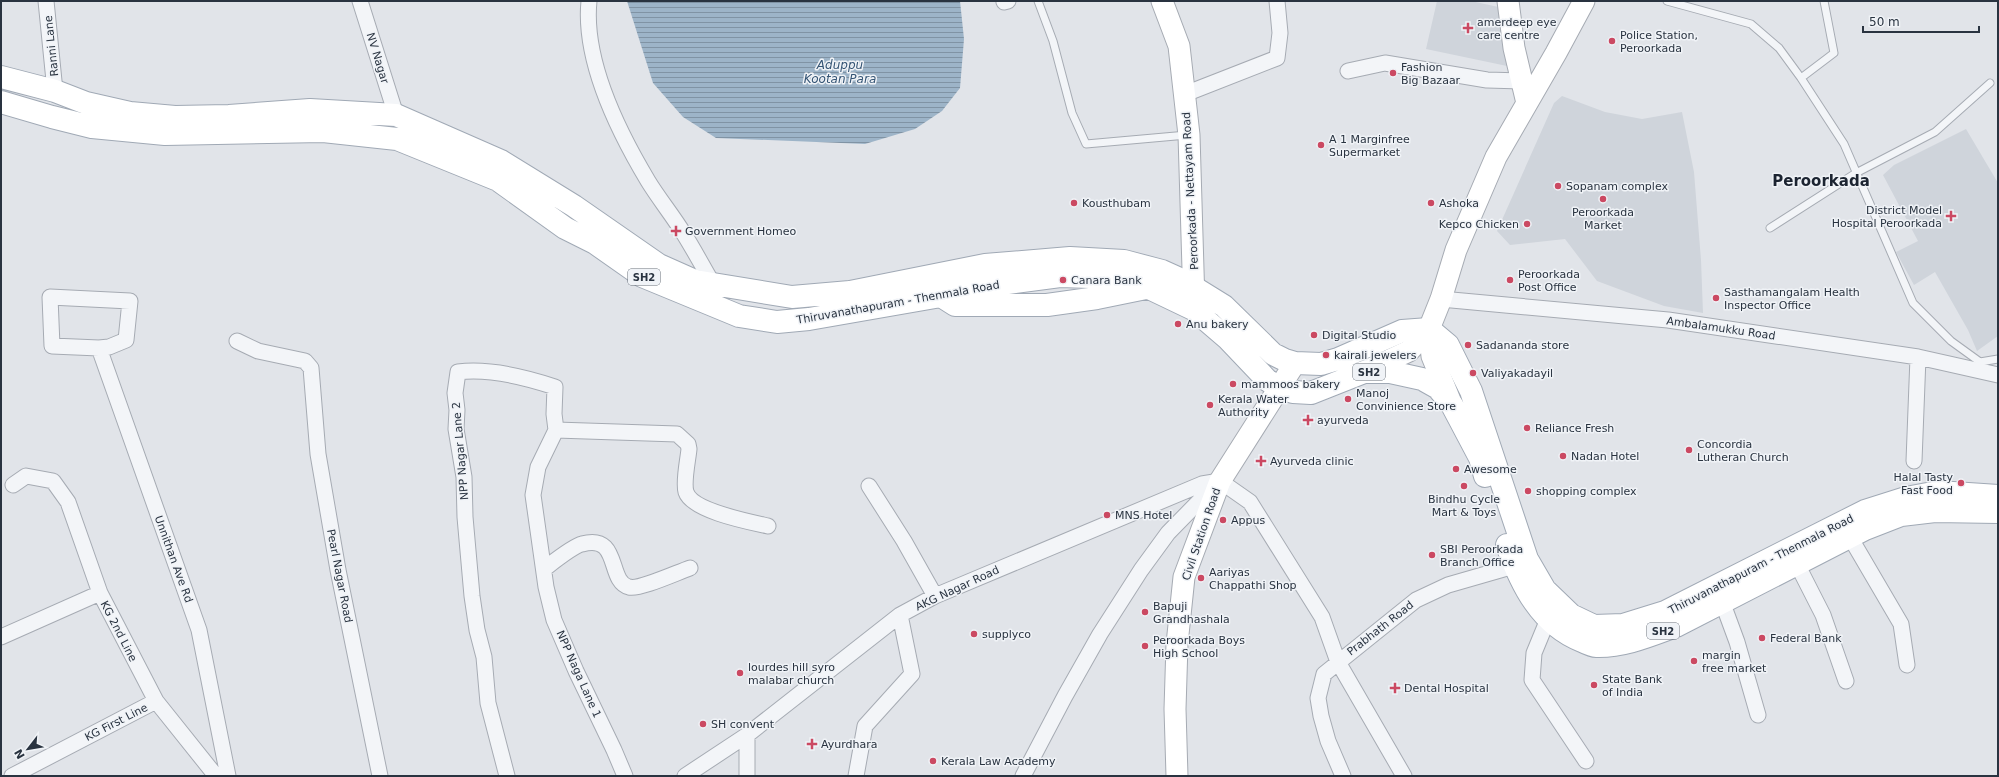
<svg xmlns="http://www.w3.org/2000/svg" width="1999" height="777" font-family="'DejaVu Sans',sans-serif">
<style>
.built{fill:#cfd4db}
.water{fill:url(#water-rules)}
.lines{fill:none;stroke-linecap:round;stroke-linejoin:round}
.lane-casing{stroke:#a6abb3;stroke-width:9}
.street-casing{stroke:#a6abb3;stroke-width:17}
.secondary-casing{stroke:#a6abb3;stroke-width:23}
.primary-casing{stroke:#a0a9b5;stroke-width:24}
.lane{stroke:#f3f5f8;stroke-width:7}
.street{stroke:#f3f5f8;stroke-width:15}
.secondary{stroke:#fff;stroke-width:21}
.primary{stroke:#fff;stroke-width:22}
.poi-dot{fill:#cb4962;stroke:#f0f3f7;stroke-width:1.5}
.labels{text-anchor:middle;stroke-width:3;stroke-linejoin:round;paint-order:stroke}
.shield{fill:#f0f3f7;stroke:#656d77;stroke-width:1}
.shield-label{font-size:10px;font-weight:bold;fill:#293340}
.poi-label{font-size:11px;fill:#293340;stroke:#f0f3f7;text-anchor:start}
.street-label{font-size:11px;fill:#293340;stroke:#f0f3f7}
.water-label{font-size:12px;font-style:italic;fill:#345474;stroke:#f0f3f7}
.district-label{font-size:15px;font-weight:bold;fill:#1c2431;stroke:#f0f3f7}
</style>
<defs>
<pattern id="water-rules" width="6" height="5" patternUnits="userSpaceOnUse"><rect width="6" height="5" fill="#9db4c8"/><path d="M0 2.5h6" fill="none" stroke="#8093a4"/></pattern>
</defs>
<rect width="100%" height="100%" fill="#e1e4e9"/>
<!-- built -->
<path class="built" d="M 1437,1 L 1471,1 L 1503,8 L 1507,66 L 1426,49 Z
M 1562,96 L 1605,112 L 1642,119 L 1682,112 L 1694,172 L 1701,260 L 1703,313 L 1664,306 L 1597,281 L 1565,239 L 1510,245 L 1497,231 L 1554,103 Z
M 1966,129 L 1998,183 L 1998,336 L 1977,351 L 1968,330 L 1935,272 L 1914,285 L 1896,252 L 1918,241 L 1883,175 L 1894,165 Z"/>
<!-- water -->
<path class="water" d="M 627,1 L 960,1 L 964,39 L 960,88 L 942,111 L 915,129 L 865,144 L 716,138 L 683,117 L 653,83 Z"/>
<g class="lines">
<!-- lane casing -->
<g class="lane-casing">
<path id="lane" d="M 1038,1 L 1053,41 L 1072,113 L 1086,144 L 1187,135
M 1667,1 L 1751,24 L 1779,48 L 1801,78 L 1844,144 L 1913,303 L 1951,341 L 1980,362 L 1998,359
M 1801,78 L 1834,53 L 1824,1
M 1770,228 L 1856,173 L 1935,132 L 1990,83"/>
</g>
<!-- street casing -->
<g class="street-casing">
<path id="street" d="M 46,1 L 55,91
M 360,1 L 396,115
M 589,1 C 583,60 618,131 648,181 C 659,199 673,216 684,234 C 694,250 703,267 713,284
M 1004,2 L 1008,1
M 1348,71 L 1385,63 L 1487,80 L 1522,81
M 1185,94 L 1277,58 L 1280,33 L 1277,1
M 50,297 L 130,301 L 126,340 L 109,347 L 99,348 L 52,346 Z
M 1441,299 L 1668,320 L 1918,357 L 1998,375
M 237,341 L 258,351 L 305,361 L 311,368 L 318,454 L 338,570 L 380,776
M 99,348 L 199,630 L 228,776
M 556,430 L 538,467 L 533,495 L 546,587 L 554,620 L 576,671 L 614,750 L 625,776
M 556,430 L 677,434 L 688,444 L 689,449 C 688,460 683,482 686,492 C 692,511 750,522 768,526
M 1914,461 L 1918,357
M 1220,481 L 1250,502 L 1322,617 L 1338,662 L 1404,776
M 13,485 L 26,476 L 53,481 L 68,502 L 100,593
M 869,486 L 904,541 L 935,596
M 1850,537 L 1901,624 L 1907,665
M 1797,564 L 1823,615 L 1846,681
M 544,569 C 552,563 573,546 582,544 C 621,533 607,582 629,587 C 639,590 678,572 690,568
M 1723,604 L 1737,642 L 1758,715
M 1548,619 L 1534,653 L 1532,680 L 1586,761
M 1,637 L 100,593 L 156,701
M 12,776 L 156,701 L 216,776
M 507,776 L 488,703 L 484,657 L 477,630 L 472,596 L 465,517 L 464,477 L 456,429 L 457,410 L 455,393 L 458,372 C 490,368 525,377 555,387 L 554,414 L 556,430
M 685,776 L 747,735 L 900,615 L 935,596 L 1202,484 L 1220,481
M 747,776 L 747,735
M 856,776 L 865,726 L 912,674 L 900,615
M 1023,776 L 1065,696 L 1100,634 L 1141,570 L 1168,533 L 1216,484
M 1343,776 L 1328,741 L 1321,716 L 1318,698 L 1324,674 L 1416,600 L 1448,585 L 1514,566"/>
</g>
<!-- secondary casing -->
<g class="secondary-casing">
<path id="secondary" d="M 1162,1 L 1179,46 L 1189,135 L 1194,303
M 1508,1 L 1514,48 L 1527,103
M 1429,329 L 1432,356 L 1451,403
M 1364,372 L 1409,351 L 1429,329 L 1441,299 L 1456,250 L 1496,157 L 1556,53 L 1584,1
M 1177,776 L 1175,709 L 1177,644 L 1184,577 L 1220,481 L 1295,363"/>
</g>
<!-- primary casing -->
<g class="primary-casing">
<path id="primary" d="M 1,77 L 55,91 L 86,103 L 130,113 L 175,117 L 229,116 L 310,110 L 396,115 L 501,161 L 574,206 L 659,265 L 695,281 L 713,284 L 792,297 L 850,292 L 985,265 L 1070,258 L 1124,261 L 1162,271 L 1182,280 L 1224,306 L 1273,354 L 1285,360 L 1295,363 L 1321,364 L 1338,359 L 1402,331 L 1429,329 L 1448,345 L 1471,391 L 1527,559 L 1545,590 L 1571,615 L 1594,626 L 1623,625 L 1665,612 L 1865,511 L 1906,498 L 1938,492 L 1998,496
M 1,102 L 52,117 L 92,127 L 165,134 L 323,131 L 397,139 L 498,180 L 565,228 L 595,243 L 642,276 L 739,316 L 777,322 L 809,319 L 941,296 L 979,287 L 1060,276 L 1120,278 L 1147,287 L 1193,309 L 1228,339 L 1267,380 L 1280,388 L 1293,392 L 1311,393 L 1364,372 L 1390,372 L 1422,379 L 1438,388 L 1452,405 L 1480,458 L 1485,476
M 944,298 L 955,305 L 1047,305 L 1097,298 L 1146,288
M 1507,545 C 1521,585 1541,625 1582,641 C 1586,643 1592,646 1596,646 C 1624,647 1651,635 1676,626 L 1865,529 L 1901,515 L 1935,511 L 1998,512"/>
</g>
<!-- lane -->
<use href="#lane" class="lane"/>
<!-- street -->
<use href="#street" class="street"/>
<!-- secondary -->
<use href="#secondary" class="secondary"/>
<!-- primary -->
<use href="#primary" class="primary"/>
</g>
<!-- markers -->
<g class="poi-dot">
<path d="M1466 22h4v4h4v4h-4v4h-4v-4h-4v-4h4z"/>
<circle cx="1612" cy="41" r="4"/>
<circle cx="1393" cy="73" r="4"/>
<circle cx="1321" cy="145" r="4"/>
<circle cx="1558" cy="186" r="4"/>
<circle cx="1603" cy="199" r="4"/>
<circle cx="1074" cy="203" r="4"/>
<circle cx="1431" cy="203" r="4"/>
<path d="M1949 210h4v4h4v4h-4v4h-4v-4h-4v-4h4z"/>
<circle cx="1527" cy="224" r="4"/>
<path d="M674 225h4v4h4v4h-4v4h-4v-4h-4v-4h4z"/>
<circle cx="1063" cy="280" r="4"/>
<circle cx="1510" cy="280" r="4"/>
<circle cx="1716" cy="298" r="4"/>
<circle cx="1178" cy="324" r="4"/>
<circle cx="1314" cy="335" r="4"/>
<circle cx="1468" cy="345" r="4"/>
<circle cx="1326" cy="355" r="4"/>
<circle cx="1473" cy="373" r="4"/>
<circle cx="1233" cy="384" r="4"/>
<circle cx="1348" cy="399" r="4"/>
<circle cx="1210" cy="405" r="4"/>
<path d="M1306 414h4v4h4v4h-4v4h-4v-4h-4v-4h4z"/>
<circle cx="1527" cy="428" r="4"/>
<circle cx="1689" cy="450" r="4"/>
<circle cx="1563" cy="456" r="4"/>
<path d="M1259 455h4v4h4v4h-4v4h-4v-4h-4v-4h4z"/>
<circle cx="1456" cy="469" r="4"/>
<circle cx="1961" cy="483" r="4"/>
<circle cx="1464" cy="486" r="4"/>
<circle cx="1528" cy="491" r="4"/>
<circle cx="1107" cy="515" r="4"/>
<circle cx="1223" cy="520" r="4"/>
<circle cx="1432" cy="555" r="4"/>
<circle cx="1201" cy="578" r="4"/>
<circle cx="1145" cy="612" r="4"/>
<circle cx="974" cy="634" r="4"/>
<circle cx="1762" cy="638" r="4"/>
<circle cx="1145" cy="646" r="4"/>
<circle cx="1694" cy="661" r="4"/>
<circle cx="740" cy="673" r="4"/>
<circle cx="1594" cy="685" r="4"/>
<path d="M1393 682h4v4h4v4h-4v4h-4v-4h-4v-4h4z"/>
<circle cx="703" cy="724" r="4"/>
<path d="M810 738h4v4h4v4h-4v4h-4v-4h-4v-4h4z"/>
<circle cx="933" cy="761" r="4"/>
</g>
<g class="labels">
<!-- shield labels -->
<g class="shield">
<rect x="628" y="269" width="32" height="16" rx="3"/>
<rect x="1353" y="364" width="32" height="16" rx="3"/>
<rect x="1647" y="623" width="32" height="16" rx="3"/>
</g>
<g class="shield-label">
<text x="644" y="281">SH2</text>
<text x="1369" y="376">SH2</text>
<text x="1663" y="635">SH2</text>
</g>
<!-- poi labels -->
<g class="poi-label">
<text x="1477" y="26">amerdeep eye<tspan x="1477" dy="13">care centre</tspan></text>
<text x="1620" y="39">Police Station,<tspan x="1620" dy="13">Peroorkada</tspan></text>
<text x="1401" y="71">Fashion<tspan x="1401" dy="13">Big Bazaar</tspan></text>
<text x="1329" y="143">A 1 Marginfree<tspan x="1329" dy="13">Supermarket</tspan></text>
<text x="1566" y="190">Sopanam complex</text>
<text x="1082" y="207">Kousthubam</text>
<text x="1439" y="207">Ashoka</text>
<text x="1942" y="214" text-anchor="end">District Model<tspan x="1942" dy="13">Hospital Peroorkada</tspan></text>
<text x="1603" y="216" text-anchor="middle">Peroorkada<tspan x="1603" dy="13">Market</tspan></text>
<text x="1519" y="228" text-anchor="end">Kepco Chicken</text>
<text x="685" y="235">Government Homeo</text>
<text x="1518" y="278">Peroorkada<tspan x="1518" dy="13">Post Office</tspan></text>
<text x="1071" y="284">Canara Bank</text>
<text x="1724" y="296">Sasthamangalam Health<tspan x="1724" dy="13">Inspector Office</tspan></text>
<text x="1186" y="328">Anu bakery</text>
<text x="1322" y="339">Digital Studio</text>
<text x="1476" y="349">Sadananda store</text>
<text x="1334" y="359">kairali jewelers</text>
<text x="1481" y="377">Valiyakadayil</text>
<text x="1241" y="388">mammoos bakery</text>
<text x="1356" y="397">Manoj<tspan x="1356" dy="13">Convinience Store</tspan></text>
<text x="1218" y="403">Kerala Water<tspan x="1218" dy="13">Authority</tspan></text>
<text x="1317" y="424">ayurveda</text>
<text x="1535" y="432">Reliance Fresh</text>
<text x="1697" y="448">Concordia<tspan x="1697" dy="13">Lutheran Church</tspan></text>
<text x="1571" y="460">Nadan Hotel</text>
<text x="1270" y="465">Ayurveda clinic</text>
<text x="1464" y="473">Awesome</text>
<text x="1953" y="481" text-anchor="end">Halal Tasty<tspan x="1953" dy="13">Fast Food</tspan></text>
<text x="1536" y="495">shopping complex</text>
<text x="1464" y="503" text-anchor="middle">Bindhu Cycle<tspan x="1464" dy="13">Mart &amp; Toys</tspan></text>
<text x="1115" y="519">MNS Hotel</text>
<text x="1231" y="524">Appus</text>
<text x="1440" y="553">SBI Peroorkada<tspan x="1440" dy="13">Branch Office</tspan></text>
<text x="1209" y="576">Aariyas<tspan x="1209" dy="13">Chappathi Shop</tspan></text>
<text x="1153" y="610">Bapuji<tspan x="1153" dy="13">Grandhashala</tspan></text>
<text x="982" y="638">supplyco</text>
<text x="1770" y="642">Federal Bank</text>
<text x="1153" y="644">Peroorkada Boys<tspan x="1153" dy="13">High School</tspan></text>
<text x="1702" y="659">margin<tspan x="1702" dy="13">free market</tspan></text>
<text x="748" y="671">lourdes hill syro<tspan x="748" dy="13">malabar church</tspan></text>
<text x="1602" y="683">State Bank<tspan x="1602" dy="13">of India</tspan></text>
<text x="1404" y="692">Dental Hospital</text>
<text x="711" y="728">SH convent</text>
<text x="821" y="748">Ayurdhara</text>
<text x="941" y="765">Kerala Law Academy</text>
</g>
<!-- street labels -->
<g class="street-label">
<text transform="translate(51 46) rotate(-96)" y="4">Ranni Lane</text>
<text transform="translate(378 58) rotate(73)" y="4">NV Nagar</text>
<text transform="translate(1190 191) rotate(-93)" y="4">Peroorkada - Nettayam Road</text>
<text transform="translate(898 302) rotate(-10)" y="4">Thiruvanathapuram - Thenmala Road</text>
<text transform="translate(1721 328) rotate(8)" y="4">Ambalamukku Road</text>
<text transform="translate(460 451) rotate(-95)" y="4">NPP Nagar Lane 2</text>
<text transform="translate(1201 534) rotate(-71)" y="4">Civil Station Road</text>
<text transform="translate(174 559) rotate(70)" y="4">Unnithan Ave Rd</text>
<text transform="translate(1761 564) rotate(-27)" y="4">Thiruvanathapuram - Thenmala Road</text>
<text transform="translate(340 576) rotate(79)" y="4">Pearl Nagar Road</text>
<text transform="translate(957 588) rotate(-25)" y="4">AKG Nagar Road</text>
<text transform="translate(1380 628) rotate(-38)" y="4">Prabhath Road</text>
<text transform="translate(119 631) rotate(63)" y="4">KG 2nd Line</text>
<text transform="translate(579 674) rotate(66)" y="4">NPP Naga Lane 1</text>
<text transform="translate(116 722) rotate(-27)" y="4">KG First Line</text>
</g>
<!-- water labels -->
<g class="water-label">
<text x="840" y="69">Aduppu<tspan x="840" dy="14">Kootan Para</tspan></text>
</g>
<!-- district labels -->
<g class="district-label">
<text x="1821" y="186">Peroorkada</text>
</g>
</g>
<!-- border -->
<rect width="1999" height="777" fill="none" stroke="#293340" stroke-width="4"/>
<!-- north arrow -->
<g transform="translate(28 749) rotate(239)" stroke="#f0f3f7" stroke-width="3" paint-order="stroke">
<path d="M0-3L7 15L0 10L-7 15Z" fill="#293340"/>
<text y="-6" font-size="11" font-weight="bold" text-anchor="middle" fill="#293340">N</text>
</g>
<!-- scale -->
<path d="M1863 26v6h116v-6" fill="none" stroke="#293340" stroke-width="2"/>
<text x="1869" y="26" font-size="12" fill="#293340" stroke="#f0f3f7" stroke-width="3" paint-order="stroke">50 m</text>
</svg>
